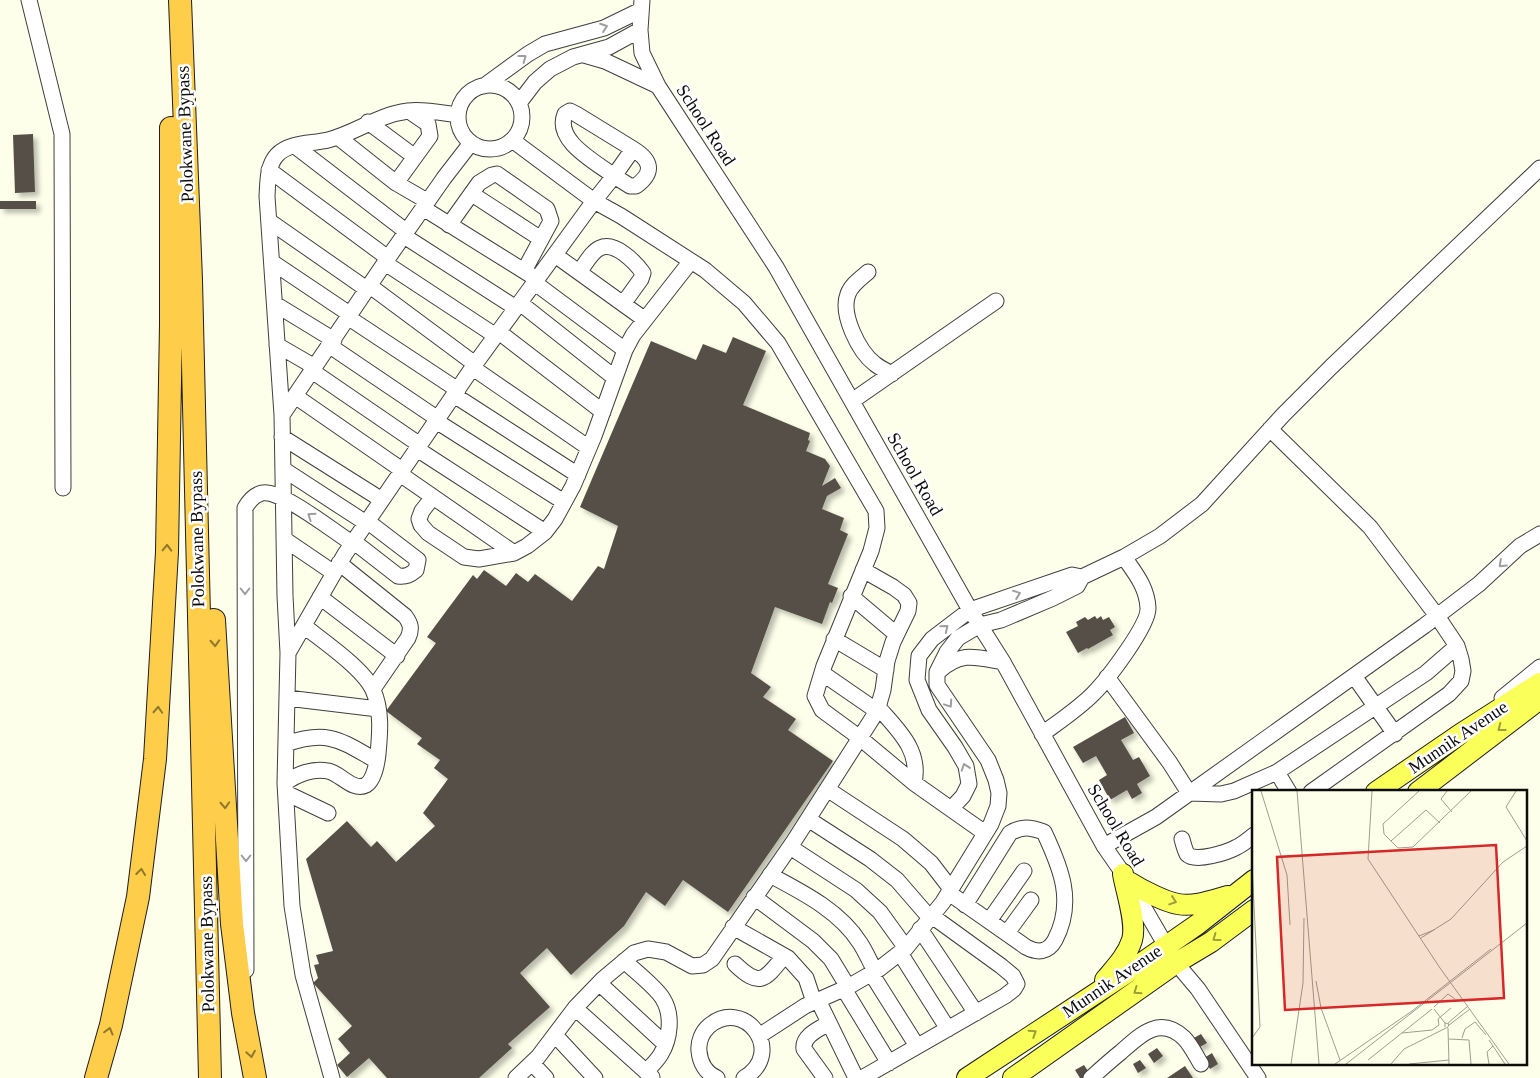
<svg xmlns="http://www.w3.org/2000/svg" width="1540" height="1078" font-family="'Times New Roman',serif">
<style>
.building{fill:#555047;filter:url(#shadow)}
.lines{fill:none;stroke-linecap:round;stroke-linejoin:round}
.minor-casing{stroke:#3f3f3f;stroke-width:17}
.major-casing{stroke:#1d1d1d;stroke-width:22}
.highway-casing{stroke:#1d1d1d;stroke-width:24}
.minor{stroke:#fff;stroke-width:15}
.major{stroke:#faff5a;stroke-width:20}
.highway{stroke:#fecd4a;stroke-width:22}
.oneway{stroke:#9e9e9e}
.oneway2{stroke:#91762e}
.oneway3{stroke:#9b9e3b}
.labels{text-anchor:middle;stroke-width:5;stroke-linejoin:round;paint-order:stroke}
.street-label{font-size:18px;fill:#0c0c0c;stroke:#fff}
.inset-road{fill:none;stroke:#9d9e91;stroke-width:1}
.view{fill:#d62828;fill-opacity:0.15;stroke:#d62828;stroke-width:2.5}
.inset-edge{fill:none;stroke:#0c0c0c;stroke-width:2.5}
</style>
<defs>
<filter id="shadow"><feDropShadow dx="4" dy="4" stdDeviation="2.5" flood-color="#0004"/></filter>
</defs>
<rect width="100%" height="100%" fill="#fdffea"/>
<!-- building -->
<path class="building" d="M 33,134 L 35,192 L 15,193 L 13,135 Z
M 0,201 L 36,201 L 36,209 L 0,209 Z
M 733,337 L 766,351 L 743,405 L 810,433 L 808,440 L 810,441 L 806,451 L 825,459 L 830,466 L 822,486 L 835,478 L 841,488 L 827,496 L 822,509 L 844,518 L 840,530 L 848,534 L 828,584 L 838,588 L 832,603 L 830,602 L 822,624 L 775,607 L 751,673 L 771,687 L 763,697 L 796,719 L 788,730 L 833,761 L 728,912 L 683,880 L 665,906 L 646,892 L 624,926 L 571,975 L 547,948 L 520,973 L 550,1007 L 508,1044 L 512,1048 L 479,1078 L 387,1078 L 369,1058 L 347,1077 L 337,1065 L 350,1053 L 338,1039 L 352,1026 L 313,983 L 318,978 L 314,965 L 319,964 L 316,955 L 333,951 L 306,859 L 347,821 L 371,847 L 377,841 L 396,862 L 435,826 L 423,813 L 448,779 L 434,768 L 440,760 L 417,744 L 422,738 L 386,711 L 436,643 L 427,637 L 473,575 L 477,579 L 484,570 L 506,586 L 516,573 L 528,582 L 535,574 L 572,601 L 598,566 L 604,569 L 618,526 L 580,507 L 651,341 L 696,360 L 703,344 L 726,353 Z
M 1095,616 L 1097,619 L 1101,616 L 1103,620 L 1109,617 L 1115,627 L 1110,630 L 1113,635 L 1088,649 L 1087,648 L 1078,653 L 1066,632 L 1078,626 L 1076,622 L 1085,617 L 1088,620 Z
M 1125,717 L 1134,733 L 1121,740 L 1133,760 L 1139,757 L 1150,776 L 1137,784 L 1142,793 L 1132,799 L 1127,790 L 1110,800 L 1099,780 L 1107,775 L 1096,756 L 1083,763 L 1073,747 Z
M 1201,1034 L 1207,1043 L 1198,1048 L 1192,1039 Z
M 1157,1048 L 1163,1056 L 1154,1063 L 1148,1054 Z
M 1212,1053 L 1218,1064 L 1210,1069 L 1204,1058 Z
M 1140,1060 L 1146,1068 L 1138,1073 L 1133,1064 Z
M 1084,1065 L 1090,1074 L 1084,1078 L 1080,1078 L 1075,1070 Z
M 1185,1066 L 1193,1078 L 1167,1078 Z"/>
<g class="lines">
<!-- minor casing -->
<g class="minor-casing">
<path id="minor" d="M 29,0 L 62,134 L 63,488
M 642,0 L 640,30 L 642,53 L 658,86 L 776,267 L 970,610 L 1003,662 L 1104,846 L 1129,882 L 1176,963 L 1198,989 L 1258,1078
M 584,55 L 605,61 L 658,86
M458 117a32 32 0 1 1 64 0a32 32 0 1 1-64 0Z
M 484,86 L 528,54 L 545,44 L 604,28 L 641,10
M 519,103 L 535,82 L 550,69 L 573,57 L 609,47 L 640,30
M 570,111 L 576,114 L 633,149 L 614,176 C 596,162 554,141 565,114 Z
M 368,122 L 415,157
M 338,137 L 396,183 L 427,201
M 512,140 L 594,201 L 621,216 L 705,270 L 744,303 L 778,343 L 876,511 L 877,528 L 871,551 L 824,666 L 815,696 L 822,710 L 860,738 L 914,783 L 985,833
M 295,146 L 407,232
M 269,170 L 388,258
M 396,183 L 430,136 L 428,124 L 409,111
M 472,194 L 541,239
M 423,208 L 532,276
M 269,221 L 368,290
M 449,225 L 479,183 L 492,175 L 497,174 L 547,209 L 551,221 L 524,271
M 404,236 L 516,308
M 555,255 L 644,319
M 272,262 L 351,315
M 385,263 L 496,336
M 579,272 C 585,265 591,252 600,248 C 615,241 635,262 643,273 L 641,279 L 623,304
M 868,272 C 861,278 851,285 848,294 C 840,314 859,352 875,364 C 880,368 886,371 892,374
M 535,283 L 625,350
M 370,286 L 475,364
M 520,303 L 615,378
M 275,304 L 334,340
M 349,318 L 458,390
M 499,332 L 603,412
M 277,345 L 315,367
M 330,346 L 438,419
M 473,368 L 589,448
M 312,371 L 420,445
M 454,395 L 578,475
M 295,396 L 402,470
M 852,401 L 996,301
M 282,415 L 267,196 C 268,182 267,166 277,155 C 289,142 312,144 328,140 C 356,133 377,115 408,111 C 424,109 442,113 458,115
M 436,421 L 564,502
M 1270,429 L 1370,527 L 1437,616 L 1457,646 L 1461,659 L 1463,671 L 1461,681 L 1449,694 L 1311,792
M 282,437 L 382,500
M 417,449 L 545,532
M 283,469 L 366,523
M 400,474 L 514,553
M 433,497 L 422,511 L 419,519 L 421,525 L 428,533 L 464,557 L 479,559 L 514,553 L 527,546 L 545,532 L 555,519 L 573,486 L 594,436 L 625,350 L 633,335 L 691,261
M 284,539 L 334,573
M 353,541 L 398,576 C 406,577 410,575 416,570 L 418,560 L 367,521
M 339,563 L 405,616 C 411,624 412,629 408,638 L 373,689
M 851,596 L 896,634
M 320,597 L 397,656
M 834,639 L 886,670
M 288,653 L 285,596 L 282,415 L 388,258 L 444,178 L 471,143
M 939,671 C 962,651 975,657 1003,662
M 822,673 L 877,711
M 1354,676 L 1395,734
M 1107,677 L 1170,763 L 1189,793 L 1221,794 L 1234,791 L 1277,772 L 1289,792
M 287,698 L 378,709
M 1502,698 L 1540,667
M 878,707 C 898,730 921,750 914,783
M 1042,734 C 1060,721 1078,709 1093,694 C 1107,680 1149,625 1148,608 C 1147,587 1135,573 1124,557
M 286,744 C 329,729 341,741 377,761
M 1277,772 L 1426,673 L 1457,646
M 285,783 C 297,774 313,768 328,771 C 340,773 353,792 366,785 C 374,780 377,763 378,754 C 380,733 382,710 373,690 C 364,669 323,641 304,626
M 827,789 L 903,839 L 931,863 L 951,889
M 286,793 L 328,813
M 951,809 L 963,796 L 969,784 L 966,766 L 955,747 L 929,710 L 917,680 L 919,656 L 932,639 L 970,610 L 1072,575 L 1082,577
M 808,819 L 870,859 L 897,880 L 930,918
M 1182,839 C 1183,843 1185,850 1187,854 C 1195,863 1228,852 1237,847 C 1243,844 1248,840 1254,835
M 1104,846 L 1156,817 L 1424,626 L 1479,584 L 1520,546 L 1540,534
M 790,847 L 856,890 L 880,912 L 906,948
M 770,875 C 802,892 840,911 860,943 C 866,952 870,962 875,971
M 949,893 L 1026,947 C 1037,953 1048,953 1055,940 C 1075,902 1061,868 1044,832 C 1030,827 1022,826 1010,833 L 965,905
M 754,897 L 813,941 L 831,959 L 848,987
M 989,921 L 1024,871
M 733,927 L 788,958 L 806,978 L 814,1002
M 920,929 L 976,1013
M 1007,933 L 1031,900
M 900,953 L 948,1029
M 624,961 C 634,970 657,988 663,999 C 673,1015 670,1039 661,1054 C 657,1061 651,1066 646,1072
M 735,964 C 760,988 765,980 784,956
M 246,970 L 245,508 C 249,501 254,495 262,493 C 281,489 334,532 352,543
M 871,973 L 917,1046
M 599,983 L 665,1044
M 844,989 L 889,1063
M 818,1000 L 856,1078
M 575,1008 L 652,1077
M 555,1035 L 595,1078
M 759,1036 L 805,1006 L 848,987 L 879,969 L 906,948 L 943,902 L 991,824 L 998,806 L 999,793 L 996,780 L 988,760 L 937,685 L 937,672 L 947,652 L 958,638 L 980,625 L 1001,620 L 1053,598 L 1077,586 L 1082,577 L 1124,557 L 1160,536 L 1202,504 L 1283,415 L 1331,367 L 1540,168
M 532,1063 L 546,1078
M 332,1078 L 303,975 L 292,906 L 285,783 L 288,653 L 345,554 L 475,364 L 594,201 L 614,176 L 630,186 L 636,186 C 655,172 651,160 633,149
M 516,1078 L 538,1057 L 575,1008 L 603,979 L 634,953 L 648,949 L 666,952 L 692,966 L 703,965 L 712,959 L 794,841 L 877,711 L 883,690 L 887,661 L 893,642 L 908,611 L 909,603 L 904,595 L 893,587 L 863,570
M 717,1078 C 706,1073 700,1063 699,1051 C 698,1042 702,1032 709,1026 C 744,996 787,1052 744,1078
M 825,1078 L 804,1049 C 802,1036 819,1029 829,1023
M 862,1078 L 1005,996 L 1014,989 L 1017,984 L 1013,976 L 1001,966 L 932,916
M 1091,1078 C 1101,1069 1111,1060 1121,1052 C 1140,1035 1160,1015 1184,1038 C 1191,1045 1196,1056 1201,1064"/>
</g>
<!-- major casing -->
<g class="major-casing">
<path id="major" d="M 1376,792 L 1459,735 L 1540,683
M 1418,792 L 1540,699
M 1129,882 C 1140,889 1165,902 1178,904 C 1195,907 1213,900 1228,896
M 1105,980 C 1115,968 1127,956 1132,940 C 1137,923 1126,892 1123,874
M 967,1078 L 1136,967 L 1198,924 L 1254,880
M 1013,1078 L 1176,963 L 1211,942 L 1254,910"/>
</g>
<!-- highway casing -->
<g class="highway-casing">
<path id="highway" d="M 180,0 L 191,280 L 210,1078
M 214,620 L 232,924 L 243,1013 L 255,1078
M 96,1078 L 111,1025 L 138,897 L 155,759 L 167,552 L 171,324 L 171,128"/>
</g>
<!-- minor -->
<use href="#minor" class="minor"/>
<!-- major -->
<use href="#major" class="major"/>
<!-- highway -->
<use href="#highway" class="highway"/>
</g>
<!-- one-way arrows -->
<defs><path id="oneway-chevron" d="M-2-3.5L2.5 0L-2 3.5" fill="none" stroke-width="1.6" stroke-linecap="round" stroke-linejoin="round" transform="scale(1.25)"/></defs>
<g class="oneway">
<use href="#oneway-chevron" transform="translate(604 27) rotate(-20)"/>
<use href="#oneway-chevron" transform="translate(523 58) rotate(-37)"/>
<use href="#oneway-chevron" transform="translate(311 516) rotate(-146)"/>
<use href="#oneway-chevron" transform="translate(1502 564) rotate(137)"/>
<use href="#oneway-chevron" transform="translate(245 591) rotate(90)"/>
<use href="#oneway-chevron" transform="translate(1017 594) rotate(-21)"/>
<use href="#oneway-chevron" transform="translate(945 628) rotate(-39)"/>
<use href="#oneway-chevron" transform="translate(949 704) rotate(56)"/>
<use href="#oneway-chevron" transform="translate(965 767) rotate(-109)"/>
<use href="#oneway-chevron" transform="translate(246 858) rotate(90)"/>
</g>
<g class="oneway2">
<use href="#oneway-chevron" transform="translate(167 548) rotate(-88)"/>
<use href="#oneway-chevron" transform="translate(215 643) rotate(87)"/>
<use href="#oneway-chevron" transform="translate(158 710) rotate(-87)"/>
<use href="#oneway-chevron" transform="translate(225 805) rotate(87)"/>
<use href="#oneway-chevron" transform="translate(141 872) rotate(-83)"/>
<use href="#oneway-chevron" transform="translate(109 1031) rotate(-75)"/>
<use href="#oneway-chevron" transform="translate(251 1054) rotate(80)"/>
</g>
<g class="oneway3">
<use href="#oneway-chevron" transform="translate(1501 728) rotate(143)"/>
<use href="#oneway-chevron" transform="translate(1173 901) rotate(18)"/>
<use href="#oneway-chevron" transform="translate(1216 938) rotate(144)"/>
<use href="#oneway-chevron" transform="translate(1137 991) rotate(145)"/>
<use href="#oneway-chevron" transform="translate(1033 1033) rotate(-33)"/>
</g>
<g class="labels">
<!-- street labels -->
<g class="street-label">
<text transform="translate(706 125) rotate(57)" y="6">School Road</text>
<text transform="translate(185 134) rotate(-92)" y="6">Polokwane Bypass</text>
<text transform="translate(915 474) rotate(60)" y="6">School Road</text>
<text transform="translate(197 539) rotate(-91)" y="6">Polokwane Bypass</text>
<text transform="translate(1458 737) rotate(-34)" y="6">Munnik Avenue</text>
<text transform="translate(1116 825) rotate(59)" y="6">School Road</text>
<text transform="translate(207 944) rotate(-91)" y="6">Polokwane Bypass</text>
<text transform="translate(1112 981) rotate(-34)" y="6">Munnik Avenue</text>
</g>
</g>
<!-- overview -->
<g transform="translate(1252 790)">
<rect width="275" height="275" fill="#fdffea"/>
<path class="inset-road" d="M 9,1 L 35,85 L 38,135M 45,1 L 67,274M 120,1 L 116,69 L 188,178 L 257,274M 167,1 L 131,34 L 132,44 L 146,58 L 161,57 L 219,1M 195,1 L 189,9 L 200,22M 264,1 L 254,17 L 275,51M 139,51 L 174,20 L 188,33M 0,74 L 8,237 L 0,248M 167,146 L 182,140M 169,148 L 199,129 L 251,72 L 275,56M 64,191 L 69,218 L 88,270M 182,217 L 196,204 L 203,209M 182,219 L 193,233M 196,233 L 216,216M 197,235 L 218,219M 196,238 L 197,274M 150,243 L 180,240 L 187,235 L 186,229 L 199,218M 210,248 L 213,239 L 223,232 L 234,245M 197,249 L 217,250 L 219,274M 237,250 L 253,274M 116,270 L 180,219M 39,274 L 51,193 L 52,128M 83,274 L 160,221 L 239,159M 94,274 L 275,133M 139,274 L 152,259 L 196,237 L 197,234 L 193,233 L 193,237M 157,274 L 197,270M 237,274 L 235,262 L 241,256"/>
<path class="view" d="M 244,55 L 252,208 L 33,220 L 25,67 Z"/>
<rect width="275" height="275" class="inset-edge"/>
</g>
</svg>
